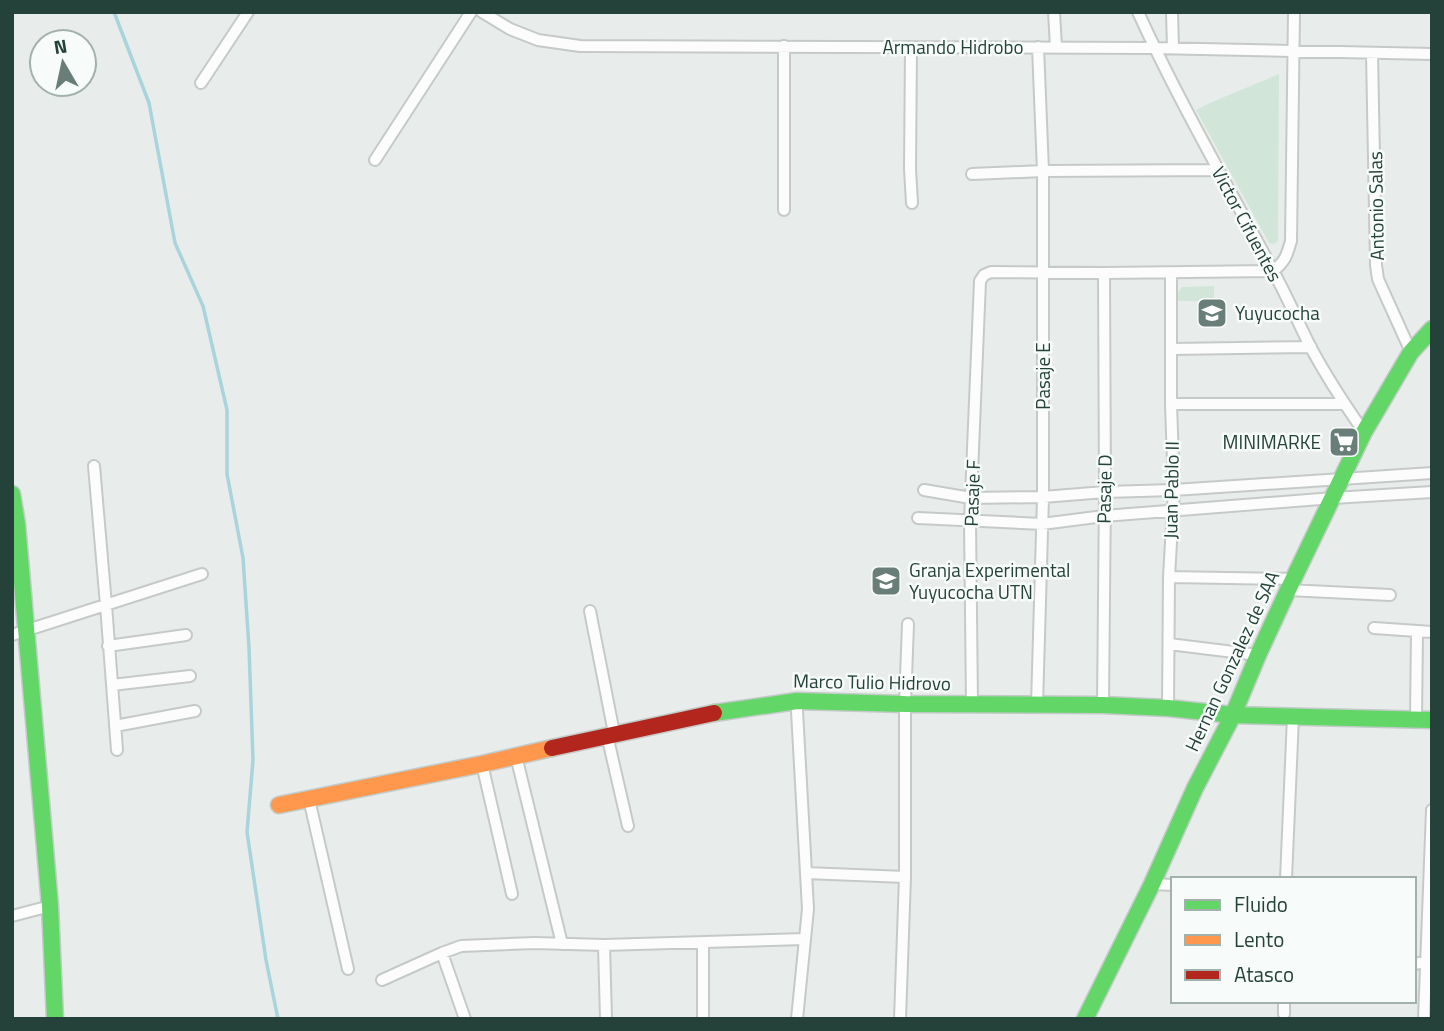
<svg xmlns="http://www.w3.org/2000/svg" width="1444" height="1031" font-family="'Titillium Web',sans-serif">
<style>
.green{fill:#d1e6d8}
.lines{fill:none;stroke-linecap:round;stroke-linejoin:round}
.stream{stroke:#a9d4db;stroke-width:3.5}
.street-casing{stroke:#c5cac8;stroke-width:14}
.fast-casing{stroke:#c3cbc8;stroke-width:19}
.slow-casing{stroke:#c3cbc8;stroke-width:19}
.jam-casing{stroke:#c3cbc8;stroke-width:19}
.street{stroke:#fcfcfc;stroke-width:10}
.fast{stroke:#63d668;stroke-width:16}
.slow{stroke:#ff974d;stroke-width:16}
.jam{stroke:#b3261e;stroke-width:16}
.labels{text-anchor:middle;stroke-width:5;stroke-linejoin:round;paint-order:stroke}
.street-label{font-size:19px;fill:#24423a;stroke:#f7fbf9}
.poi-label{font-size:19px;fill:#24423a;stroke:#f7fbf9;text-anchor:start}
</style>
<rect width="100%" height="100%" fill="#e8edeb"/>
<!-- green -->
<path class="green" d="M 1279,74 L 1278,241 L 1274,244 L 1269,243 L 1196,110 L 1212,102 Z
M 1214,286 L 1214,301 L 1178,301 L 1178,292 L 1182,287 Z"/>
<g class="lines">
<!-- stream -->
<path class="stream" d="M 114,12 L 149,103 L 175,243 L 203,306 L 227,410 L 227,474 L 243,558 L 249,648 L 253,760 L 247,832 L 266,960 L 278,1019"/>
<!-- street casing -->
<g class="street-casing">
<path id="street" d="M 482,12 L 510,29 L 538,40 L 580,46 L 1154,48 L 1432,54
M 1054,12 L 1056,47
M 1138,12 C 1178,100 1227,184 1272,269 C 1286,294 1297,320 1310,346 C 1326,376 1345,405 1364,432
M 1172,12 L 1173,48
M 784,46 L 784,210
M 911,47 L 910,169 L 912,203
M 1372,53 L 1376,265 L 1378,279 L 1382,288 L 1411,352
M 201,83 L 248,12
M 375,160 L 471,12
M 972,174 L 1043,171 L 1218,170
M 1172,349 L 1311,347
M 1171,404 L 1344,404
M 94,466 L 106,605 L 117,750
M 924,490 L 971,498 L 1043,497 L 1105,492 L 1174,490 L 1432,473
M 918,518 L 1042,524 L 1104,516 L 1333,498 L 1432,492
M 1169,577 L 1294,579
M 1288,590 L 1390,595
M 590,611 L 614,733
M 1374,628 L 1432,632
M 12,635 L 202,574
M 1169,644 L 1258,655
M 108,646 L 186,635
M 112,685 L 190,676
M 972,704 L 970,521 L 980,281 L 984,275 L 991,272 L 1104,273 L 1273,271 C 1285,262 1287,255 1291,241 L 1294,12
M 1037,705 L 1043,497 L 1043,171 L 1038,47
M 1103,705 L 1105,492 L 1104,273
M 1168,708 L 1169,577 L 1174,490 L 1171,404 L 1171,273
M 1416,720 L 1417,631
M 115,726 L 195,711
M 607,735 L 628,826
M 516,756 L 562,944
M 482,764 L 512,894
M 309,799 L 348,969
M 806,873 L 905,877 L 905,704 L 908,624
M 1286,879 L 1293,717
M 1152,884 L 1173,885
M 12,916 L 50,906
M 604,945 L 606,1019
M 442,953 L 465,1019
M 1414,964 L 1432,961
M 382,980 L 442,953 L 461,946 L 535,943 L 604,945 L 805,939
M 1284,1014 L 1284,1001
M 703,1019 L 703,943
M 797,1019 L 808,909 L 797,711 L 797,701
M 900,1019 L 905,877
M 1424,1019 L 1432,810"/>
</g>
<!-- fast casing -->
<g class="fast-casing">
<path id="fast" d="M 12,494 L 17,524 L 50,906 L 55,1019
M 714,713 L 797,701 L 905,704 L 1103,705 L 1168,708 L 1233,715 L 1432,720
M 1085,1019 L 1152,884 L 1195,788 L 1233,715 L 1258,655 L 1288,590 L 1364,432 L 1411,352 L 1432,329"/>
</g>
<!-- slow casing -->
<g class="slow-casing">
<path id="slow" d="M 279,805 L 482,764 L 552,748"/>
</g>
<!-- jam casing -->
<g class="jam-casing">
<path id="jam" d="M 552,748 L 714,713"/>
</g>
<!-- street -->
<use href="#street" class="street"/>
<!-- fast -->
<use href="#fast" class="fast"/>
<!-- slow -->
<use href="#slow" class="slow"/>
<!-- jam -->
<use href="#jam" class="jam"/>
</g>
<!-- icons -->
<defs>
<g id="school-square" transform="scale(1.575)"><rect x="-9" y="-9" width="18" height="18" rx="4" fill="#697e78" stroke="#f7fbf9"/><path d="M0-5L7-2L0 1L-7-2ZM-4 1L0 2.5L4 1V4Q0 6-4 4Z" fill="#fff"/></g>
<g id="supermarket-square" transform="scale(1.575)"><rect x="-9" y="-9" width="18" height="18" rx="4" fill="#697e78" stroke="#f7fbf9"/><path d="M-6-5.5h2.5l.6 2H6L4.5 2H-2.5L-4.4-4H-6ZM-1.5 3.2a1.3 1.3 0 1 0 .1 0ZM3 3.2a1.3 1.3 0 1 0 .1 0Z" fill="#fff"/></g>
<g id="university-square" transform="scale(1.575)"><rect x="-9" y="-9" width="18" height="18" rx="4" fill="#697e78" stroke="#f7fbf9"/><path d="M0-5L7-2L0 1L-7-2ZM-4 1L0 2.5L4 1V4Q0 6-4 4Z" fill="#fff"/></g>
</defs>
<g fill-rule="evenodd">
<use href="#school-square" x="1212" y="313"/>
<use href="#supermarket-square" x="1344" y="442"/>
<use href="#university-square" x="886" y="581"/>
</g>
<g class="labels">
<!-- street labels -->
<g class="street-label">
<text x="953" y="54">Armando Hidrobo</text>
<text transform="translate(1376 206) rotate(-91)" y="7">Antonio Salas</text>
<text transform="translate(1247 224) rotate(62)" y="7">Victor Cifuentes</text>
<text transform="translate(1043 376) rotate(-90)" y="7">Pasaje E</text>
<text transform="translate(1104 489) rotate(-89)" y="7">Pasaje D</text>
<text transform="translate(1171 490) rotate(-89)" y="7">Juan Pablo II</text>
<text transform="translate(972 493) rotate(-88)" y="7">Pasaje F</text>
<text transform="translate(1232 661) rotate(-65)" y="7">Hernan Gonzalez de SAA</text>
<text transform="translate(872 682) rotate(1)" y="7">Marco Tulio Hidrovo</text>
</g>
<!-- poi labels -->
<g class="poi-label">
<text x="1235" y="320">Yuyucocha</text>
<text x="1321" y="449" text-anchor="end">MINIMARKE</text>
<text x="909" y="577">Granja Experimental<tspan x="909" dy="22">Yuyucocha UTN</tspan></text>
</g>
</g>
<!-- border -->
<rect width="1444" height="1031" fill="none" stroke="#24423a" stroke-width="28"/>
<!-- legend -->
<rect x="1171" y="877" width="245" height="126" fill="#f7fbf9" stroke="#a3b1ad" stroke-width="2"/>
<rect x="1185" y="900" width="35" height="10" fill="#63d668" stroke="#a3b1ad" stroke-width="2"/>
<text x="1234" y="912" font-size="21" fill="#24423a">Fluido</text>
<rect x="1185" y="935" width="35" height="10" fill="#ff974d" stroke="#a3b1ad" stroke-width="2"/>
<text x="1234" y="947" font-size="21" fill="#24423a">Lento</text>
<rect x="1185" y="970" width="35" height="10" fill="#b3261e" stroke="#a3b1ad" stroke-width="2"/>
<text x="1234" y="982" font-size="21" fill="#24423a">Atasco</text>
<!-- north arrow -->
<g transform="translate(63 63) rotate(351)"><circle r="33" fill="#f7fbf9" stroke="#a3b1ad" stroke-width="2"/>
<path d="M0-5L12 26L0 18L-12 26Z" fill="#697e78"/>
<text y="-10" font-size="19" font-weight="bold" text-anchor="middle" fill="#24423a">N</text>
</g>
</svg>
